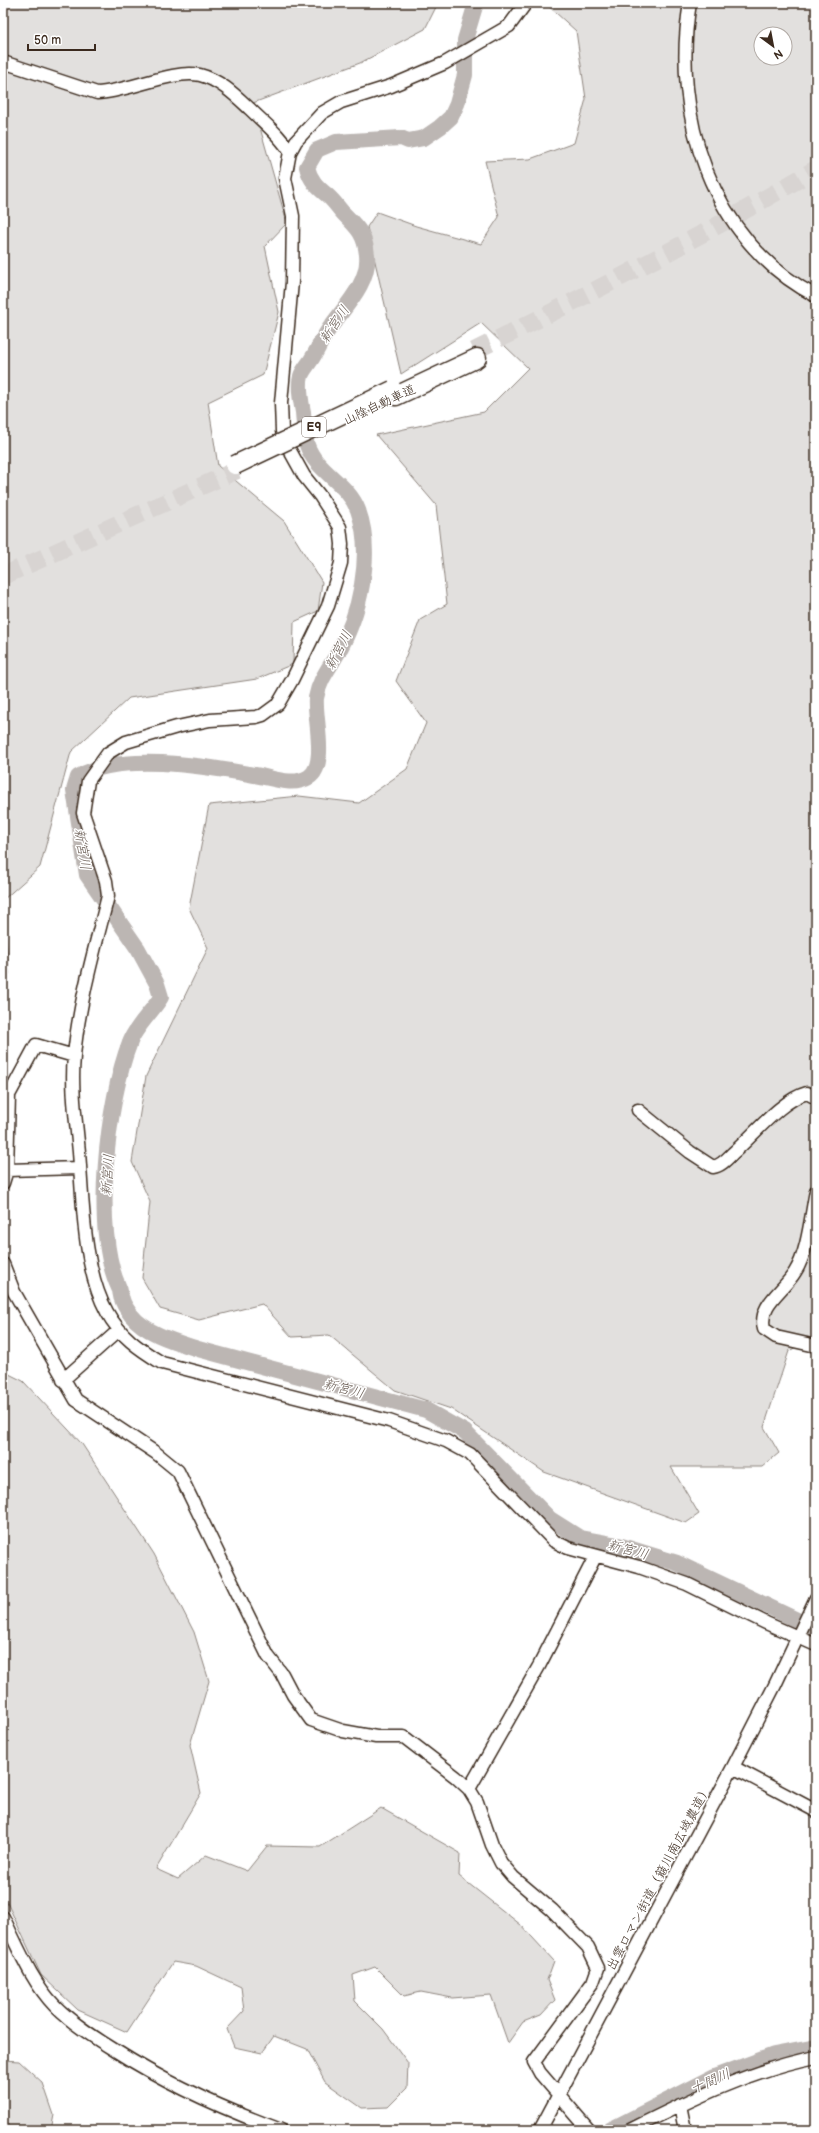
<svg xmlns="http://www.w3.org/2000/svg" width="819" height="2133" font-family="'Balsamiq Sans','Klee One',sans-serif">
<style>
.green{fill:#e2e0de;stroke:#8e857e;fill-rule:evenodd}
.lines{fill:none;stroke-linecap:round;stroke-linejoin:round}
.river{stroke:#bcb6b3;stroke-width:16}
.highway-tunnel{stroke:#d8d4d2;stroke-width:18;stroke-dasharray:18 9;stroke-linecap:butt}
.minor-casing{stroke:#3b2a1e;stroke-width:15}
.highway-casing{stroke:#3b2a1e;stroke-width:21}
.minor{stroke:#fff;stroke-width:12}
.highway{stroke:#fff;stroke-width:18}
.highway-bridge-casing{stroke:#3b2a1e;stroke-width:21;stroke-linecap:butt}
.highway-bridge{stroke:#fff;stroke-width:18}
.labels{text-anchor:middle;stroke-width:3;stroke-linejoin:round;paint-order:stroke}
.shield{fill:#fff;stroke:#766a62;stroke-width:1}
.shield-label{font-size:12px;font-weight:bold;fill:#3b2a1e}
.street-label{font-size:13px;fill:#3b2a1e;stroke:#fff}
.water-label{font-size:14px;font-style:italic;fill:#685b52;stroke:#fff}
</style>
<rect width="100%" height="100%" fill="#fff"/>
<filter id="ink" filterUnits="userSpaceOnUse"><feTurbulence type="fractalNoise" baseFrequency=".025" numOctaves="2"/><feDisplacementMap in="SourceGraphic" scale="8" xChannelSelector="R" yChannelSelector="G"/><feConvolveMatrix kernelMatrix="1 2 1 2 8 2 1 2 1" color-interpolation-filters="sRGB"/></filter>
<g filter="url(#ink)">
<!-- green -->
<path class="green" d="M 3,3 L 438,3 L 425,29 L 360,63 L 253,103 L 287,223 L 265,246 L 279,312 L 263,375 L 208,402 L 218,466 L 284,521 L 322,582 L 318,611 L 294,622 L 293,664 L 257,679 L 129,698 L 71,752 L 40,867 L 3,900 L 9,974 L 3,979 Z
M 545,3 L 816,3 L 816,1336 L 789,1351 L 764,1427 L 779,1453 L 762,1467 L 671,1467 L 699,1514 L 686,1523 L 544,1472 L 451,1409 L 395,1390 L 329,1335 L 292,1337 L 262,1304 L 199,1320 L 160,1309 L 142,1278 L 150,1202 L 132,1162 L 146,1076 L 208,948 L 189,908 L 209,805 L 299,796 L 359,803 L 407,769 L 426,723 L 396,681 L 420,620 L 447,604 L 436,505 L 376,435 L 484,412 L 528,368 L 481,323 L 401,374 L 367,227 L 377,212 L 416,226 L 481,244 L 499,217 L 485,161 L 530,159 L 574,143 L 586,99 L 576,31 ZM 761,34 L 785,34 L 785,58 L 761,58 Z
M 3,1371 L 23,1381 L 82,1444 L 154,1554 L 194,1632 L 209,1681 L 190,1745 L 201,1793 L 156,1869 L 178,1879 L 206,1855 L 247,1871 L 267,1846 L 320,1847 L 381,1808 L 460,1853 L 459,1876 L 521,1925 L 554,1961 L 547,1980 L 555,2000 L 541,2015 L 523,2022 L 508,2043 L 491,1995 L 452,1998 L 421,1992 L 404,1996 L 375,1967 L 353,1975 L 355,2001 L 383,2029 L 408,2063 L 407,2088 L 388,2107 L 362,2108 L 325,2082 L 307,2049 L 274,2036 L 262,2053 L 234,2047 L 227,2029 L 244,2011 L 241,1987 L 196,1966 L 173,1962 L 127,2032 L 78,2010 L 41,1975 L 3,1894 Z
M 3,2060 L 19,2061 L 43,2083 L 54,2115 L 51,2130 L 3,2130 Z"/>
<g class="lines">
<!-- river -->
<path class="river" d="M 476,3 L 465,40 L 465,75 L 457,104 L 451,117 L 440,127 L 424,138 L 408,141 L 401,138 L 336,142 L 317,150 L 307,167 C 310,180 317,187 327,195 C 333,200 338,207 343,213 C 357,227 365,234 367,255 C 370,284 342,309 327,332 C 321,341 317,351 311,360 C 308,365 303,370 301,376 C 298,387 301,401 303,412 C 304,423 304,435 307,445 C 316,472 348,483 358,510 C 374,554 360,616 336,656 C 327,671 319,681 316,698 C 314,717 328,765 309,777 C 293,787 273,778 255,775 C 208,767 120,751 78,777 L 74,790 L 87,875 L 138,949 L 157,984 L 161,997 C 153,1011 135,1027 130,1042 C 107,1101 92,1231 119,1288 C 121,1291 120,1296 122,1299 C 123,1304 128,1311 131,1315 C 146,1334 176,1342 198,1349 L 426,1410 L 465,1432 L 550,1519 L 580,1538 L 618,1545 L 677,1563 L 816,1629
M 610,2130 L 714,2077 L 774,2055 L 816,2047"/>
<!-- highway-tunnel -->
<path class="highway-tunnel" d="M 474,351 C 590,294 705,235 816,169
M 3,576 L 237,470"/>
<!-- minor casing -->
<g class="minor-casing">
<path id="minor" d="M 526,3 L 509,26 L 445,63 L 391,86 L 341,102 L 322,113 L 296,141 L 290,152 L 285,178 L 293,216 L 292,282 L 281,403 L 282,431 L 289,449 L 304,476 L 320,496 L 340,527 L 342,544 L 341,563 L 328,606 L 292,680 L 278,704 L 263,715 L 256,717 L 210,720 L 177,727 L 126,742 L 108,753 L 88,781 L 83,813 L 106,881 L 108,896 C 95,948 79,1002 74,1056 C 71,1088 76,1120 79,1152 C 83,1201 83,1269 107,1312 C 120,1336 139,1349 162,1363 L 389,1421 L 446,1441 L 470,1454 L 554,1541 L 568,1548 L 639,1567 L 687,1584 L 766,1623 L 816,1645
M 690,3 C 671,113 711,242 816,296
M 3,62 L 97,93 C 127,92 173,69 200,75 C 220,80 236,96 250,109 C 264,123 280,135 290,152
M 638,1110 L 690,1152 L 713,1167 C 721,1166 727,1159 733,1153 C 754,1135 781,1100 807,1093 L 816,1098
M 7,1170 L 80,1168
M 3,1183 L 7,1170 L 9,1095 L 36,1045 L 74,1056
M 816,1191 C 811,1215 808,1252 795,1272 C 783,1292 758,1304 764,1329 L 776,1337 L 816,1346
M 3,1264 L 14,1292 L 76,1400 L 156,1453 L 178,1471 L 268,1656 L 282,1674 L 293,1695 L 311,1720 L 343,1731 L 376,1737 L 404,1737 L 456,1777 L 469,1789 L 477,1802 L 492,1845 L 501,1863 L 513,1877 L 552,1910 L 588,1947 L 598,1968 L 593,1982 L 534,2062 L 540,2073 L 589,2130
M 63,1380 L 119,1330
M 733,1767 L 816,1811
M 469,1789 L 539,1666 L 595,1557
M 3,1917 C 18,1947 31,1981 55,2006 C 73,2024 95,2038 116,2051 C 168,2084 223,2109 281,2130
M 680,2105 L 685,2130
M 540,2130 L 733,1767 L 775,1685 L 816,1598
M 630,2130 C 690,2100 750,2070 816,2057"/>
</g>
<!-- highway casing -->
<g class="highway-casing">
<path id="highway" d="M 396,396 L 477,358"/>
</g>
<!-- minor -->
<use href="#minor" class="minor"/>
<!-- highway -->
<use href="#highway" class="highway"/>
<!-- highway-bridge casing -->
<g class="highway-bridge-casing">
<path id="highway-bridge" d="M 235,465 L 393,390"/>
</g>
<!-- highway-bridge -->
<use href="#highway-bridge" class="highway-bridge"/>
</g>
</g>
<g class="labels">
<!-- shield labels -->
<rect class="shield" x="302" y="417" width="24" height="20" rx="3"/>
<g class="shield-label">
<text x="314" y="431">E9</text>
</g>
<!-- street labels -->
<g class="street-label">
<text transform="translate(379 404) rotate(-25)" y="5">山陰自動車道</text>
<text transform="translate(658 1877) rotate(-62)" y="5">出雲ロマン街道（簸川南広域農道）</text>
</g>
<!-- water labels -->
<g class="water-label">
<text transform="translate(334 324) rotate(-56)" y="5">新宮川</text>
<text transform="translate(338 650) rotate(-63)" y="5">新宮川</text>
<text transform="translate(83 849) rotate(81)" y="5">新宮川</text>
<text transform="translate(107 1175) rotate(-86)" y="5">新宮川</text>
<text transform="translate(344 1388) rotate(15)" y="5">新宮川</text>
<text transform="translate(628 1549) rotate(15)" y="5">新宮川</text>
<text transform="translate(710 2081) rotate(-24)" y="5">十間川</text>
</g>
</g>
<!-- margin -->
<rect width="819" height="2133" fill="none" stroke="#fff" stroke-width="16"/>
<rect x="8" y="8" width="803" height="2117" fill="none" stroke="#3b2a1e" stroke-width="1.5" filter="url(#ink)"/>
<!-- north arrow -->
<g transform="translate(773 46) rotate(148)"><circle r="19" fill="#ffffff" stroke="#b1aaa5"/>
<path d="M0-3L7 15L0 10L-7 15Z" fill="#3b2a1e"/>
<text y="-6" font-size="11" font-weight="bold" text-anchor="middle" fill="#3b2a1e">N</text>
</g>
<!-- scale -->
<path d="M28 44v6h67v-6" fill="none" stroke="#3b2a1e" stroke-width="2"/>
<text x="34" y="44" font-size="12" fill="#3b2a1e" stroke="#ffffff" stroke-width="3" paint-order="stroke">50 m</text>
</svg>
